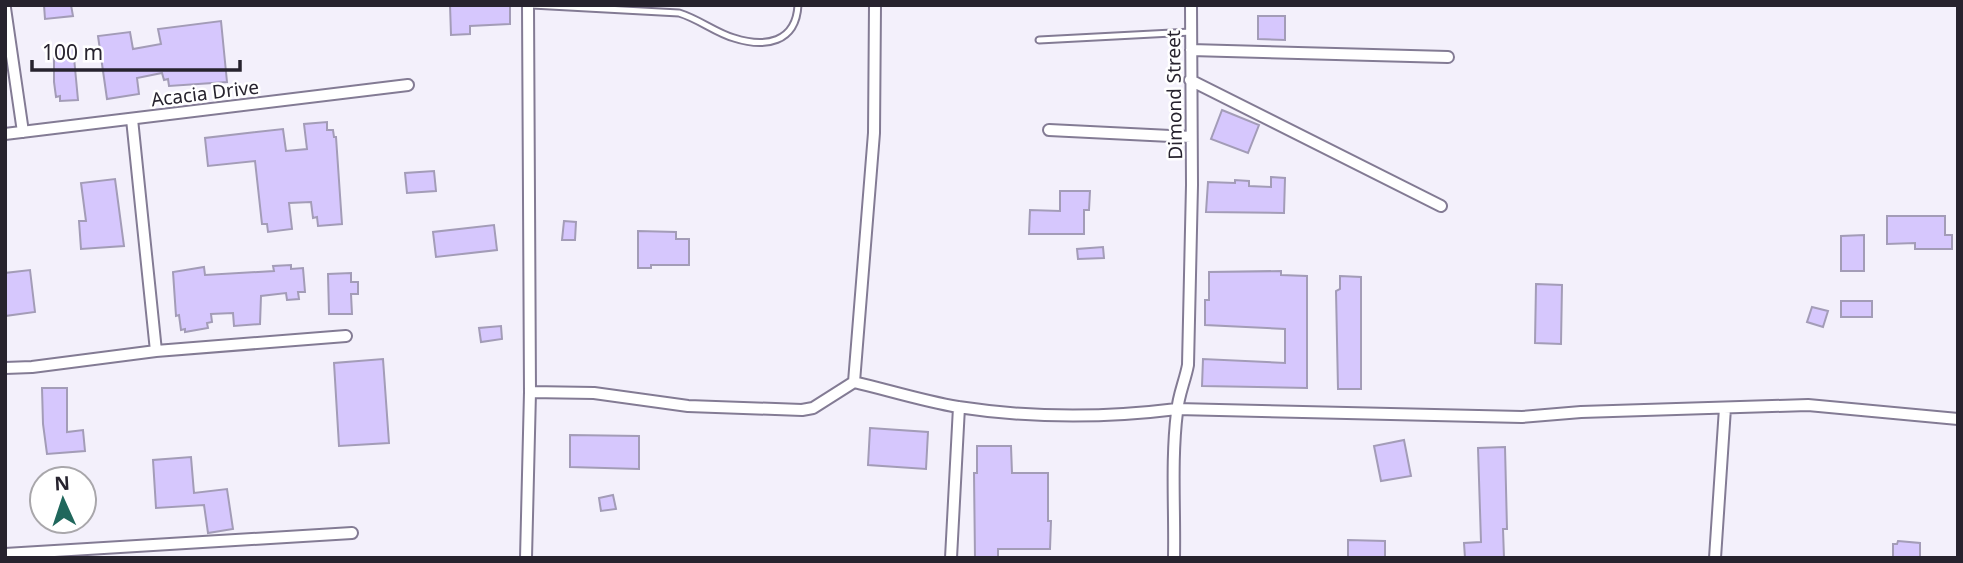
<svg xmlns="http://www.w3.org/2000/svg" width="1963" height="563" font-family="'Noto Sans',sans-serif">
<style>
.building{fill:#d6c7fd;stroke:#a39cb7;stroke-width:2}
.lines{fill:none;stroke-linecap:round;stroke-linejoin:round}
.lane-casing{stroke:#837b94;stroke-width:9}
.street-casing{stroke:#837b94;stroke-width:14}
.lane{stroke:#fff;stroke-width:5}
.street{stroke:#fff;stroke-width:10}
.labels{text-anchor:middle;stroke-width:5;stroke-linejoin:round;paint-order:stroke}
.street-label{font-size:19px;fill:#27232e;stroke:#fff}
</style>
<rect width="100%" height="100%" fill="#f3f0fb"/>
<!-- building -->
<path class="building" d="M 44,5 L 71,5 L 73,16 L 45,19 Z
M 450,5 L 510,5 L 510,24 L 470,26 L 470,34 L 451,35 Z
M 1258,16 L 1285,16 L 1285,40 L 1258,39 Z
M 221,21 L 227,82 L 169,86 L 168,79 L 164,80 L 162,73 L 137,78 L 139,94 L 107,99 L 98,36 L 130,32 L 133,49 L 161,44 L 158,29 Z
M 73,47 L 78,100 L 60,101 L 60,96 L 56,97 L 54,82 L 54,49 Z
M 1222,110 L 1259,125 L 1248,153 L 1211,139 Z
M 327,122 L 327,130 L 333,130 L 334,137 L 336,137 L 342,224 L 318,226 L 317,217 L 313,218 L 311,202 L 289,203 L 292,229 L 268,232 L 267,224 L 262,224 L 255,161 L 208,166 L 205,138 L 283,129 L 286,151 L 307,149 L 304,124 Z
M 434,171 L 436,191 L 407,193 L 405,173 Z
M 1271,177 L 1285,178 L 1284,213 L 1206,212 L 1208,182 L 1235,183 L 1235,180 L 1249,181 L 1249,186 L 1271,187 Z
M 115,179 L 124,246 L 81,249 L 79,221 L 86,221 L 81,183 Z
M 1060,191 L 1090,191 L 1089,210 L 1084,210 L 1084,234 L 1029,234 L 1030,210 L 1060,211 Z
M 1887,216 L 1945,216 L 1945,235 L 1952,235 L 1952,249 L 1915,249 L 1915,243 L 1887,244 Z
M 564,221 L 576,222 L 575,240 L 562,240 Z
M 494,225 L 497,250 L 436,257 L 433,232 Z
M 638,231 L 676,232 L 676,239 L 689,239 L 689,265 L 651,265 L 651,268 L 638,268 Z
M 1864,235 L 1864,271 L 1841,271 L 1841,236 Z
M 1103,247 L 1104,258 L 1078,259 L 1077,249 Z
M 291,265 L 291,269 L 303,268 L 305,292 L 298,292 L 299,299 L 287,300 L 286,293 L 261,296 L 260,324 L 234,326 L 233,313 L 211,314 L 212,322 L 207,323 L 208,328 L 185,332 L 185,329 L 181,330 L 179,315 L 176,316 L 173,272 L 204,267 L 205,275 L 274,271 L 273,266 Z
M 30,270 L 35,312 L 5,316 L 5,273 Z
M 1281,271 L 1281,275 L 1307,276 L 1307,388 L 1202,386 L 1203,359 L 1285,363 L 1285,329 L 1205,325 L 1205,300 L 1209,300 L 1209,272 Z
M 351,273 L 351,282 L 358,282 L 358,294 L 351,294 L 352,314 L 329,314 L 328,274 Z
M 1340,276 L 1361,277 L 1361,389 L 1338,389 L 1336,291 L 1340,289 Z
M 1536,284 L 1562,285 L 1561,344 L 1535,343 Z
M 1841,301 L 1872,301 L 1872,317 L 1841,317 Z
M 1812,307 L 1828,311 L 1823,327 L 1807,322 Z
M 501,326 L 502,339 L 481,342 L 479,328 Z
M 383,359 L 389,443 L 339,446 L 334,363 Z
M 42,388 L 67,388 L 67,432 L 83,430 L 85,451 L 47,454 L 43,424 Z
M 870,428 L 928,432 L 926,469 L 868,465 Z
M 570,435 L 639,436 L 639,469 L 570,467 Z
M 1404,440 L 1411,476 L 1381,481 L 1374,446 Z
M 977,446 L 1011,446 L 1012,473 L 1048,473 L 1048,521 L 1051,521 L 1050,549 L 998,549 L 998,558 L 975,558 L 974,473 L 977,473 Z
M 1505,447 L 1507,529 L 1503,529 L 1504,558 L 1465,558 L 1464,543 L 1481,542 L 1478,448 Z
M 191,457 L 194,493 L 227,489 L 233,529 L 208,533 L 204,505 L 156,508 L 153,460 Z
M 613,495 L 616,509 L 601,511 L 599,498 Z
M 1348,540 L 1385,541 L 1385,558 L 1348,558 Z
M 1898,541 L 1920,543 L 1920,558 L 1893,558 L 1893,544 L 1897,544 Z"/>
<g class="lines">
<!-- lane casing -->
<g class="lane-casing">
<path id="lane" d="M 532,5 L 679,13 C 699,19 716,33 734,38 C 765,48 796,43 798,5
M 1039,40 L 1191,32"/>
</g>
<!-- street casing -->
<g class="street-casing">
<path id="street" d="M 875,5 L 874,133 L 854,382 C 888,390 923,401 958,407 C 1030,418 1105,418 1177,409 L 1522,417 L 1581,412 L 1808,405 L 1958,419
M 5,8 L 23,132
M 1191,50 L 1448,57
M 1190,80 L 1441,206
M 132,119 L 156,351
M 1049,130 L 1191,137
M 5,134 L 408,85
M 5,368 L 32,367 L 156,351 L 346,336
M 530,392 L 594,393 L 688,406 L 802,410 L 813,408 L 854,382
M 5,554 L 352,533
M 526,558 L 530,392 L 528,5
M 951,558 L 959,407
M 1174,558 C 1175,509 1171,461 1177,412 C 1178,396 1185,381 1188,365 L 1192,185 L 1191,5
M 1715,558 L 1725,408"/>
</g>
<!-- lane -->
<use href="#lane" class="lane"/>
<!-- street -->
<use href="#street" class="street"/>
</g>
<g class="labels">
<!-- street labels -->
<g class="street-label">
<text transform="translate(205 93) rotate(-7)" y="7">Acacia Drive</text>
<text transform="translate(1174 95) rotate(-91)" y="7">Dimond Street</text>
</g>
</g>
<!-- border -->
<rect width="1963" height="563" fill="none" stroke="#27232e" stroke-width="14"/>
<!-- north arrow -->
<g transform="translate(63 500) rotate(357)"><circle r="33" fill="#ffffff" stroke="#a9a7ab" stroke-width="2"/>
<path d="M0-5L12 26L0 18L-12 26Z" fill="#20675c"/>
<text y="-10" font-size="19" font-weight="bold" text-anchor="middle" fill="#27232e">N</text>
</g>
<!-- scale -->
<path d="M32 60v10h208v-10" fill="none" stroke="#27232e" stroke-width="3.5"/>
<text x="42" y="60" font-size="21" fill="#27232e" stroke="#ffffff" stroke-width="5" paint-order="stroke">100 m</text>
</svg>
